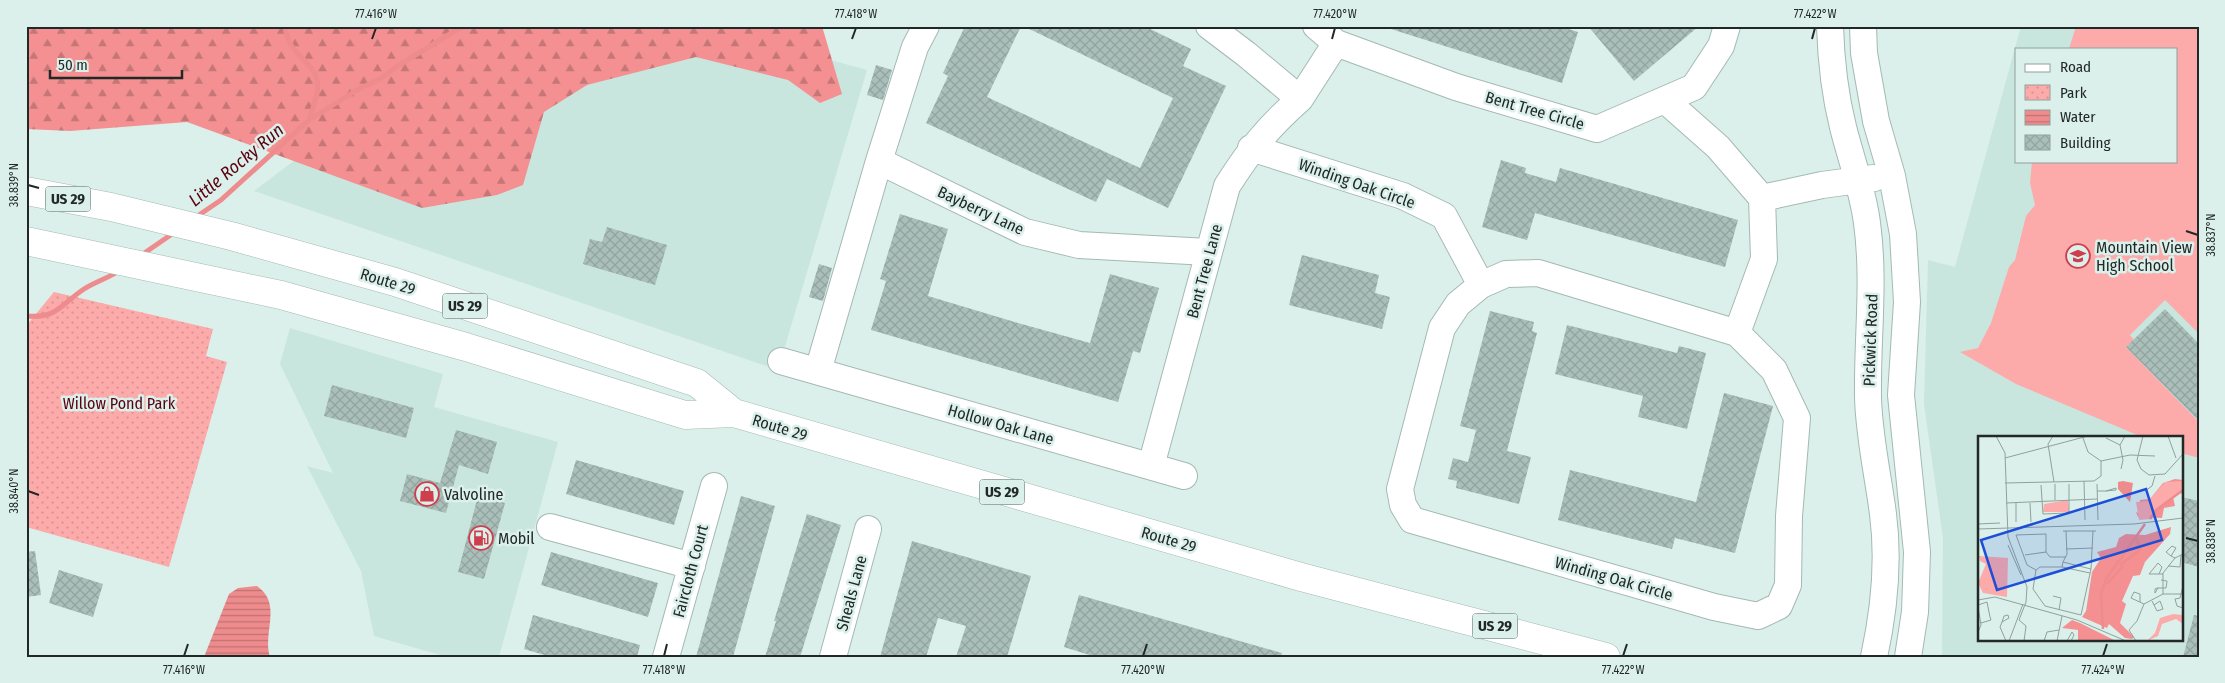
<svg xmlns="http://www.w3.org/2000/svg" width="2225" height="683" font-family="'Fira Sans Condensed',sans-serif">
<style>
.built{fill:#c9e6de;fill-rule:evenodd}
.green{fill:#fcaaaa}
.forest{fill:url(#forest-firs)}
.park{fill:url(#park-dots)}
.water{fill:url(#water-rules)}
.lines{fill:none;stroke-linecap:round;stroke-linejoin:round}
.stream{stroke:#ee8b8d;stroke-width:5}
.building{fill:url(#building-cross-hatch)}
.minor-casing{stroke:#a4b9b3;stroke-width:28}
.major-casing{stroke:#a4b9b3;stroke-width:29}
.minor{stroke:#fff;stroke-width:26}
.major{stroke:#fff;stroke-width:28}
.ticks{fill:none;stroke:#212826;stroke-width:2}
.labels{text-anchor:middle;stroke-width:5;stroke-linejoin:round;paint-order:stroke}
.shield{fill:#dbf0ea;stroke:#596461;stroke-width:1}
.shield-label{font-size:15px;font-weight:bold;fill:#212826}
.street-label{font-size:16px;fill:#212826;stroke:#dbf0ea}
.poi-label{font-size:16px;fill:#212826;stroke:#dbf0ea;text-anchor:start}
.park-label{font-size:16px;fill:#5b0013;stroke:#dbf0ea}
.water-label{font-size:18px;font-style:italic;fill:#5a0012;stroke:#dbf0ea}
.inset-river{fill:none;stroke:#ee8b8d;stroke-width:2.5}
.inset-road{fill:none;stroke:#91a09c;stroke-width:1}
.view{fill:#1d4ed8;fill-opacity:0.15;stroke:#1d4ed8;stroke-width:2.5}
.inset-edge{fill:none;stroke:#212826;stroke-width:2.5}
.neatline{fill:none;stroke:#212826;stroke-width:2}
.ticks-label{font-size:12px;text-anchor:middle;fill:#212826}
</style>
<defs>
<pattern id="forest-firs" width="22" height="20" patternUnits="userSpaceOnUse" patternTransform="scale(1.25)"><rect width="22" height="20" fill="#f49092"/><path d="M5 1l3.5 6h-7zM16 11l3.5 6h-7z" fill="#c57677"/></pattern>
<pattern id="park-dots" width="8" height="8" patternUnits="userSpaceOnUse" patternTransform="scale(1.25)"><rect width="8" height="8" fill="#fcaaaa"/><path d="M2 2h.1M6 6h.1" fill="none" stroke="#d89292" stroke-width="1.8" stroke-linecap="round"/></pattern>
<pattern id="water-rules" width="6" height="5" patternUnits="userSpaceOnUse" patternTransform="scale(1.25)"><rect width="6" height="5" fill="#ee8b8d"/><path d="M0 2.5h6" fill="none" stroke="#c07273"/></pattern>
<pattern id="building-cross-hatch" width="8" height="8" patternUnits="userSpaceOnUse" patternTransform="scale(1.25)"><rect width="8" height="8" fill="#aabfb9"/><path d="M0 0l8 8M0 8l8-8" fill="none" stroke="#92a49f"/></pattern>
</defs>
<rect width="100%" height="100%" fill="#dbf0ea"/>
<!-- built -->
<path class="built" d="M 472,26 L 708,26 L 867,70 L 778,370 L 254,191 Z
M 2021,26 L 2199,26 L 2199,657 L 1942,657 L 1943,538 L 1924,404 L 1928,260 L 1955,267 ZM 2016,49 L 2176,49 L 2176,161 L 2016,161 ZM 1979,437 L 2181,437 L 2181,639 L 1979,639 Z
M 290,328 L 443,374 L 434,407 L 558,442 L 499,657 L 447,657 L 374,636 L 361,571 L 307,466 L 333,473 L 280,364 Z"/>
<!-- green -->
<path class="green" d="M 2076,26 L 2199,26 L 2199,334 L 2165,300 L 2130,335 L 2134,340 L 2126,347 L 2199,422 L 2199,458 L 2181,453 L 2181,437 L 2142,437 L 2016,384 L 1960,352 L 1978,348 L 1991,323 L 2009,267 L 2015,260 L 2026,216 L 2035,205 L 2030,183 L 2032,161 L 2176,161 L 2176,49 L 2069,49 Z"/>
<!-- forest -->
<path class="forest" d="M 26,26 L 822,26 L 842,94 L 820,103 L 788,80 L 696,57 L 587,85 L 544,112 L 523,185 L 497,195 L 422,208 L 187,122 L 70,131 L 26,129 Z"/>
<!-- park -->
<path class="park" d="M 54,292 L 213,329 L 206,356 L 227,362 L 169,567 L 26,527 L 26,326 Z"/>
<!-- water -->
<path class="water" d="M 257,586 C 283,604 262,633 270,657 L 204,657 L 229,594 L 238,588 Z"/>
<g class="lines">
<!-- stream -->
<path class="stream" d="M 285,26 C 288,56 312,59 317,80 C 320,92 312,109 309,120
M 196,217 L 221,200 L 309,120 L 357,90 L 380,79 L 399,65 L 463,26
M 140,256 L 175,232
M 26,316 C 58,319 61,304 84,289 C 95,282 108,278 119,271"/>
</g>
<!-- building -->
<path class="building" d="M 965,26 L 1021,26 L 987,97 L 1140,168 L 1173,98 L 1023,26 L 1144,26 L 1191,49 L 1183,66 L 1226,86 L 1168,208 L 1107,179 L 1096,202 L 926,123 L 948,76 L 943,73 Z
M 1392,26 L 1559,26 L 1578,32 L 1562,83 L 1391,29 Z
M 1588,26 L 1699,26 L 1634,81 Z
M 876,65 L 892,70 L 883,100 L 867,95 Z
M 1501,160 L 1526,168 L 1525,173 L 1556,182 L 1560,168 L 1738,220 L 1725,267 L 1535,213 L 1527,240 L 1482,227 Z
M 900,214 L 948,229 L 928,296 L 1018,323 L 1090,343 L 1110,274 L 1159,288 L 1140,353 L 1133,351 L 1118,402 L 871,330 L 886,281 L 880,279 Z
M 607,227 L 667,245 L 655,285 L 583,264 L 590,239 L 602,242 Z
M 1302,255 L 1379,275 L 1375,293 L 1390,297 L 1382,329 L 1289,305 Z
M 819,264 L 832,268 L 823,301 L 809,297 Z
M 2165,309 L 2199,344 L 2199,421 L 2126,347 Z
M 1490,311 L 1534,322 L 1532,331 L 1537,333 L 1507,451 L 1531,457 L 1519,504 L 1456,488 L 1457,481 L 1448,479 L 1453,458 L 1468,462 L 1476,430 L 1460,426 Z
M 1567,325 L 1677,353 L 1679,346 L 1706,353 L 1687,429 L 1638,417 L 1643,396 L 1555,374 Z
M 332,385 L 414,408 L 406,438 L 324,416 Z
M 1724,393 L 1773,406 L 1735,553 L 1675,538 L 1672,549 L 1558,520 L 1570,470 L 1696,502 Z
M 456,430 L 497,442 L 488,474 L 459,465 L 446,513 L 400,501 L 407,474 L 440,483 Z
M 576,460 L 684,491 L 674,525 L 566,494 Z
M 478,496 L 505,503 L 484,579 L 458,572 Z
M 741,496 L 775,506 L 733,657 L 696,657 Z
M 2181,497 L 2199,501 L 2199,567 L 2181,562 Z
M 807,514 L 841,525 L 800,657 L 765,657 L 776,621 L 774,621 Z
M 912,541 L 1031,576 L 1007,657 L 956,657 L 966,626 L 938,618 L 926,657 L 880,657 Z
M 35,551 L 41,595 L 26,597 L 26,552 Z
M 551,552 L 658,583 L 648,617 L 541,585 Z
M 59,570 L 103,584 L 93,617 L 49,603 Z
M 1079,595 L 1282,653 L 1281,657 L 1096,657 L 1064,647 Z
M 533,615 L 640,645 L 637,657 L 551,657 L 524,649 Z
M 2194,615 L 2199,616 L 2199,657 L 2183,657 Z"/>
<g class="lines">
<!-- minor casing -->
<g class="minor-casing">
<path id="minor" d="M 1209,26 L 1246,54 L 1300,99 L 1336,43 L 1456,87 L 1597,129 L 1694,87 L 1721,46 L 1727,26
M 1316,26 L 1336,43
M 1830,26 C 1831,60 1835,95 1843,127 C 1851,159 1863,191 1867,223 C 1875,282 1867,338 1868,397 C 1869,437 1878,475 1883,514 C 1889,560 1884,611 1874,657
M 1863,26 L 1864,53 L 1876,121 L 1892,176 L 1903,234 L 1907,302 L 1901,395 L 1917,552 L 1915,612 L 1908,657
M 1666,101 L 1718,147 L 1762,198 L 1764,259 L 1737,333 L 1774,370 L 1797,418 L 1789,516 L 1788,585 L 1779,606 L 1758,616 L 1714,607 L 1412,520 L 1403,505 L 1400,489 L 1442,328 L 1458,304 L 1481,285 L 1506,274 L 1538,273 L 1737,333
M 1251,148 L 1403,196 L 1444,216 L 1481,285
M 879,161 L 1025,232 L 1079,245 L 1208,252
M 1762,198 L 1822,185 L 1874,178
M 781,361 L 1184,476
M 818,371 L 879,161 L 915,47 L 926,26
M 1151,466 L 1227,186 C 1250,150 1267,128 1300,99
M 550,527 L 692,566
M 666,657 L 714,486
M 833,657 L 868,529"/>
</g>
<!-- major casing -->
<g class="major-casing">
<path id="major" d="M 26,191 L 111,207 L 231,236 L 395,282 L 697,383 L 734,413
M 26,241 L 281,295 L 466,347 L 685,415 L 734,413 L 1301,577 L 1606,657"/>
</g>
<!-- minor -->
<use href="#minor" class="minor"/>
<!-- major -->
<use href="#major" class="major"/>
</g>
<!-- ticks -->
<path class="ticks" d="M 372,39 L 376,28M 852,39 L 856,28M 1332,39 L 1335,28M 1812,39 L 1815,28M 28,185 L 39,188M 2186,231 L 2198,235M 28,491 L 39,495M 2186,538 L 2198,541M 184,656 L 188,644M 664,656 L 667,644M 1143,656 L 1147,644M 1623,656 L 1627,644M 2103,656 L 2107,644"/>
<!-- icons -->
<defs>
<g id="school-ring" transform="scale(1.25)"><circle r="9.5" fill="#dbf0ea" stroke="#ce3e4d" stroke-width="1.5"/><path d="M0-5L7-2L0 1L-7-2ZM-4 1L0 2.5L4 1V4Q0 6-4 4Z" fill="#ce3e4d"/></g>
<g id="shop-ring" transform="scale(1.25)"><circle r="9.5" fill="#dbf0ea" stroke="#ce3e4d" stroke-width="1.5"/><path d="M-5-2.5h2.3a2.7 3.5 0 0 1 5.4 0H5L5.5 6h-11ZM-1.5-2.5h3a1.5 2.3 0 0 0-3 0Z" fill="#ce3e4d"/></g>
<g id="fuel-ring" transform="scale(1.25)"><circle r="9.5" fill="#dbf0ea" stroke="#ce3e4d" stroke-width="1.5"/><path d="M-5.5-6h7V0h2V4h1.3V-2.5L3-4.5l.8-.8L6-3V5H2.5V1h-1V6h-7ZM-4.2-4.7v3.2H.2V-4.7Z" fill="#ce3e4d"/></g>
</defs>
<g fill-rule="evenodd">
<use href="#school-ring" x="2078" y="256"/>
<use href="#shop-ring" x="427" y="494"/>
<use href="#fuel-ring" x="481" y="538"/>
</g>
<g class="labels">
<!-- shield labels -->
<g class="shield">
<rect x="45.5" y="186.5" width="45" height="25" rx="4"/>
<rect x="442.5" y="293.5" width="45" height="25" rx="4"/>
<rect x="979.5" y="479.5" width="45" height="25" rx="4"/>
<rect x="1472.5" y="613.5" width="45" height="25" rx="4"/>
</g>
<g class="shield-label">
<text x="68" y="204">US 29</text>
<text x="465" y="311">US 29</text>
<text x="1002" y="497">US 29</text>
<text x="1495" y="631">US 29</text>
</g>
<!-- street labels -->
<g class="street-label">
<text transform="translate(1535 110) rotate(16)" y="6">Bent Tree Circle</text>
<text transform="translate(1357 183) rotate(19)" y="6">Winding Oak Circle</text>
<text transform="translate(981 210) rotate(25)" y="6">Bayberry Lane</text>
<text transform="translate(1204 271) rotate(-75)" y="6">Bent Tree Lane</text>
<text transform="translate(388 281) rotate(17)" y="6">Route 29</text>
<text transform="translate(1870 340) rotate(-88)" y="6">Pickwick Road</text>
<text transform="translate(1001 424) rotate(16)" y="6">Hollow Oak Lane</text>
<text transform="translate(780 427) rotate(17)" y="6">Route 29</text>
<text transform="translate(1169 539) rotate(16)" y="6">Route 29</text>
<text transform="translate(690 571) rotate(-75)" y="6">Faircloth Court</text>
<text transform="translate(1614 578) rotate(16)" y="6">Winding Oak Circle</text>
<text transform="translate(851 593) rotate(-75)" y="6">Sheals Lane</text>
</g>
<!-- poi labels -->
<g class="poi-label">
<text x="2096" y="253">Mountain View<tspan x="2096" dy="18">High School</tspan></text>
<text x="444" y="500">Valvoline</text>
<text x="498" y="544">Mobil</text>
</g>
<!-- park labels -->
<g class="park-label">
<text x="119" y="409">Willow Pond Park</text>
</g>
<!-- water labels -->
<g class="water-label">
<text transform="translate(236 165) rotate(-40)" y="6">Little Rocky Run</text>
</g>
</g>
<!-- overview -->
<g transform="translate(1978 436)">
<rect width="205" height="205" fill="#dbf0ea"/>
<path d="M 1,120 L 30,122 L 29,161 L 5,157 L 0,147 L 8,128 L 2,125 ZM 195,178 L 205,179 L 205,188 L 198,183 L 184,188 L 180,200 L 169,205 L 177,197 L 182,182 Z" fill="#fcaaaa"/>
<path d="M 197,43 L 205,44 L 205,59 L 203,57 L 195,61 L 197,70 L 186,72 L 184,82 L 160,81 L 158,76 L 160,77 L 162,64 L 172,63 L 185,47 ZM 193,91 L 192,98 L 167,126 L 162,139 L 155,140 L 144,165 L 148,168 L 142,187 L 156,201 L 154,203 L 147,202 L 131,188 L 129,192 L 104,181 L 108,175 L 114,136 L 123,122 L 119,116 L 138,111 L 141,102 L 148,98 L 167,99 ZM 94,184 L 102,187 L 138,205 L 100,205 L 100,194 L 84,192 Z" fill="#f49092"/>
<path d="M 205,45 L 205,54 L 177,75 L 173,83 L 161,84 L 158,66 L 170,65 L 187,46 ZM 90,64 L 91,76 L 65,76 L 66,68 Z" fill="#fcaaaa"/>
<path d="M 145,45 L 155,47 L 152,66 L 140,53 L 140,46 Z" fill="#ee8b8d"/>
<path class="inset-river" d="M 172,83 L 178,74 L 205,54M 142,129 L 163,113 L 158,103M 129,148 L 145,130M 125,193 L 123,158 L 128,143 L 167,88"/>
<path class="inset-road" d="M 18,0 L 27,17 L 30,101 L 49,151 L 48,166 L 41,184M 75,0 L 70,8 L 76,46M 165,0 L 159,24 L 163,33 L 171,39 L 187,38 L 205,18M 190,0 L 198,22M 105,2 L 110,16 L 123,25 L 152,19 L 177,20M 128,2 L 142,9M 27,22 L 110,0M 143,33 L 145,24 L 142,9 L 147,0M 106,45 L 107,84M 27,47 L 116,45 L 123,40 L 123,25M 77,48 L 77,64M 119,48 L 120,84M 63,49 L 65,78 L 91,77 L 91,48M 119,55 L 128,55 L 138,54 L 138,52 L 128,55M 167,55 L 174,50 L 177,40M 28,67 L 119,63M 38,67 L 38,86M 52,67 L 53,86M 0,88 L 22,87M 0,93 L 156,88 L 205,82M 85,95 L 118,95M 30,109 L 43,139M 88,113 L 115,112M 68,116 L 72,121 L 88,121M 47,119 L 68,116 L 68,98 L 38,99 L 49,129 L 58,134M 193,120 L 198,112 L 194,110 L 188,116 L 193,120 L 197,122M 85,126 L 113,133 L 103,179 L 67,170 L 55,153 L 58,134 L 62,131 L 84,131 ZM 85,126 L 89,118 L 88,95M 190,130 L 202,131 L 203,119M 84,131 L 112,137M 113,133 L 115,95M 181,138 L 184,131 L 180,127 L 171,138 L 185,138M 205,150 L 202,162 L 197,163 L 199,170 L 205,172M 180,152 L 177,157 L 177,153 L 179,152 L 188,152 L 189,145 L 183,144M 185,158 L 185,137 L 197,122 L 205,118M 75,160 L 83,162 L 81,174M 0,164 L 17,161 L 99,184 L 148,205M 174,165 L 179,175 L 185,173 L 182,165 L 176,169M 162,166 L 162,158 L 156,156 L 153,162 L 166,168M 0,169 L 9,166 L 12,181 L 13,184 L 3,187M 0,171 L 3,189 L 0,196M 41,184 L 48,190 L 46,205M 24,186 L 31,182 L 30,179 L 26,180 L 24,186 L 22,191 L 28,205M 31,205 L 45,168M 66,205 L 69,196 L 81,194M 79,205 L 84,180M 89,205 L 94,196 L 96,199 L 93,205M 158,205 L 151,194 L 159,185 L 166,168 L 185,158 L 205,158"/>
<path class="view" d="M 168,53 L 184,104 L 19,154 L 3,104 Z"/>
<rect width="205" height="205" class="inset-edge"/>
</g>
<!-- border -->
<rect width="2225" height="683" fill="none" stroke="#dbf0ea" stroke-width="55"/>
<!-- legend -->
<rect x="2015" y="48" width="162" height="115" fill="#dbf0ea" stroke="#91a09c"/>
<rect x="2025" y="64" width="25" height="8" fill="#ffffff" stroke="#91a09c"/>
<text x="2060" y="72" font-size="15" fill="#212826">Road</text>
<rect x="2025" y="85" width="25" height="15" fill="url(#park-dots)" stroke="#91a09c"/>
<text x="2060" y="98" font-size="15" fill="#212826">Park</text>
<rect x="2025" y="110" width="25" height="15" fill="url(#water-rules)" stroke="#91a09c"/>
<text x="2060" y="122" font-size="15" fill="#212826">Water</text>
<rect x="2025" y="135" width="25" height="15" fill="url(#building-cross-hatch)" stroke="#91a09c"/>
<text x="2060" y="148" font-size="15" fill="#212826">Building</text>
<!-- scale -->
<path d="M50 70v8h132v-8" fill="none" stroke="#212826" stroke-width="2.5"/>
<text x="58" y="70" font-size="15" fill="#212826" stroke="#dbf0ea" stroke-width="4" paint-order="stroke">50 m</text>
<rect x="28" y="28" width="2170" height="628" class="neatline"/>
<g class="ticks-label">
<text x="376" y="18">77.416°W</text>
<text x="856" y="18">77.418°W</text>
<text x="1335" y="18">77.420°W</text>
<text x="1815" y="18">77.422°W</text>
<text transform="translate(14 185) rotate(-90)" y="4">38.839°N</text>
<text transform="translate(2211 235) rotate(-90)" y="4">38.837°N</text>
<text transform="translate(14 491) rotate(-90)" y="4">38.840°N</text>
<text transform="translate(2211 541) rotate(-90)" y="4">38.838°N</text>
<text x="184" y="674">77.416°W</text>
<text x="664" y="674">77.418°W</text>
<text x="1143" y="674">77.420°W</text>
<text x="1623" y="674">77.422°W</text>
<text x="2103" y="674">77.424°W</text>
</g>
</svg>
